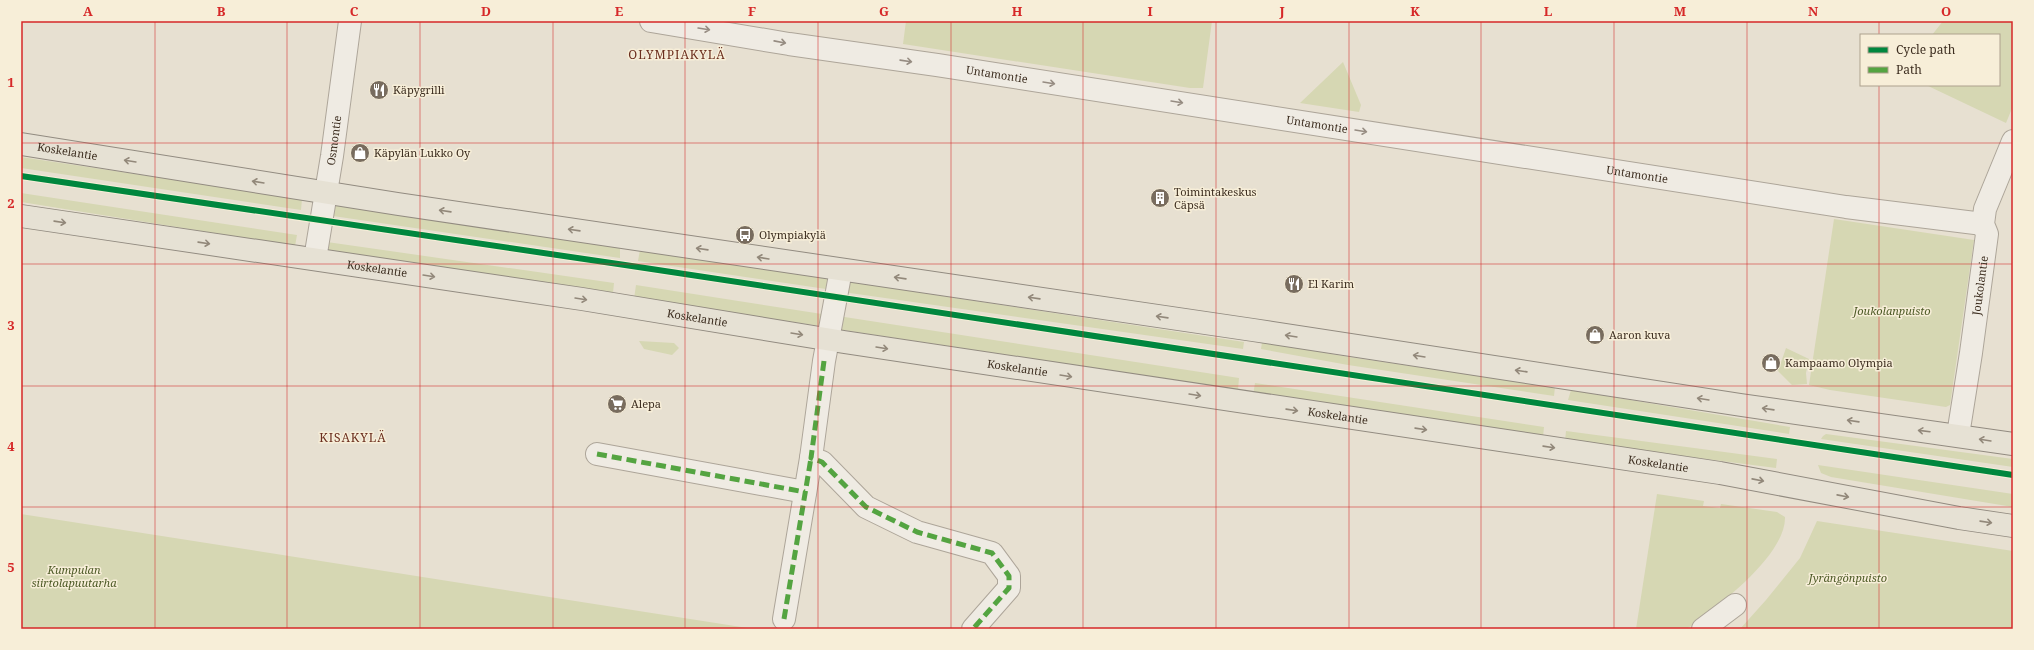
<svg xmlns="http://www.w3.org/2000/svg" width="2034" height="650" font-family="'Noto Serif',serif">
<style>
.green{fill:#d6d7b3}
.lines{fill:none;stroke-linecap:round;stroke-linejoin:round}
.street-casing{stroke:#ada599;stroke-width:24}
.primary-casing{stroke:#928b80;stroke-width:24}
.street{stroke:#efebe3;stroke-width:22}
.primary{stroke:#e6e1d4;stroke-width:22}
.quiet{stroke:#54a441;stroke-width:5;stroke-dasharray:10 5;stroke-linecap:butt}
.cycleway-casing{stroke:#f7eed8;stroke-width:8}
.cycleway{stroke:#00873e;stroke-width:6}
.oneway{stroke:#968c82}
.oneway2{stroke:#92887a}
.grid{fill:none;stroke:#d62828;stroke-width:1;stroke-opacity:0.55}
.labels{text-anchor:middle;stroke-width:3;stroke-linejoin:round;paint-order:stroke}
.street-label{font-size:11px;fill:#3d2e20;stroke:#f7eed8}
.poi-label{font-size:11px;fill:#3d2e20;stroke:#f7eed8;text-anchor:start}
.park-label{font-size:11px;font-style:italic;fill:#4d5a26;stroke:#f7eed8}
.neighbourhood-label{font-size:12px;letter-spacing:1px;fill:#6b2e1e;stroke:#f7eed8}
.neatline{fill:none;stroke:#d62828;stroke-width:1.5}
.grid-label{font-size:13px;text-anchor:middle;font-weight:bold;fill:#d62828}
</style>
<rect width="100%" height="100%" fill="#e7e0d1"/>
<!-- green -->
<path class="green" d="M 906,21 L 1212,21 L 1203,88 L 1190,88 L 903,44 Z
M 1943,21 L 2013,21 L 2013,106 L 2006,123 L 1926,85 L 1999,85 L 1999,35 L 1932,35 Z
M 1343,62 L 1361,105 L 1359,112 L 1300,103 Z
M 21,157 L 302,199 L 301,210 L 21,168 Z
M 21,193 L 297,235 L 295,246 L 21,202 Z
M 335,205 L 620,248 L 620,258 L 333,216 Z
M 1834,219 L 1974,240 L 1950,405 L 1946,407 L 1830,390 L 1809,385 Z
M 327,242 L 614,283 L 613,293 L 326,252 Z
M 640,250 L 828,278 L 826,289 L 638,261 Z
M 844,281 L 1244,342 L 1243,349 L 843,292 Z
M 636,285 L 822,314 L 821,326 L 634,299 Z
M 838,316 L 1239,378 L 1238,390 L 836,329 Z
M 639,341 L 674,343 L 679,348 L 672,355 L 644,349 Z
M 1262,342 L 1349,357 L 1555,387 L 1554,396 L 1348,365 L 1261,349 Z
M 1786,348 L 1809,359 L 1806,373 L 1807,384 L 1792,385 L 1778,371 Z
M 1255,383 L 1544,427 L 1543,437 L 1253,395 Z
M 1571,390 L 1790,427 L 1789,434 L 1568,400 Z
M 1566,431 L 1777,459 L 1776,468 L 1565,441 Z
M 1826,434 L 2013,459 L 2013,467 L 1821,439 L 1823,436 Z
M 1818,465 L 2013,494 L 2013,507 L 1831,477 L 1821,473 Z
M 1657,494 L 1704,501 L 1703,506 L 1720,508 L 1721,504 L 1777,512 L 1785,517 C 1786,551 1731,596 1705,615 C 1700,619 1692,627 1685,629 C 1674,632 1649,629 1636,629 Z
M 21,514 L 754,629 L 21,629 Z
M 1817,521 L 2013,551 L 2013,629 L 1740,629 L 1766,600 L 1800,558 Z"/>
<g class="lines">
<!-- street casing -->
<g class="street-casing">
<g id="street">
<path id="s1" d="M 651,21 L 789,44 L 937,65 L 1846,207 L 1983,224"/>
<path id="s2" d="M 315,259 L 332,156 L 350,21"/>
<path d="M 841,270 L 824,361 L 811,458 L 822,462 L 866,507 L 917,532 L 992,553 L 1009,576 L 1009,588 L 973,629"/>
<path id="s3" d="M 1958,435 L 1971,353 L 1987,234 L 1983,224 L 1985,209 L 2013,141"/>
<path d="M 597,454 L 805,492"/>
<path d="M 784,619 L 811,458"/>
<path d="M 1703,629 L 1735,605"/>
</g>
</g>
<!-- primary casing -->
<g class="primary-casing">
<g id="primary">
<path id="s4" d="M 21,144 L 398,204 L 1253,330 L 1741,405 L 2013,444"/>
<path id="s5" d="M 21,216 L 582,299 L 844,342 L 1720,473 L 1959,518 L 2013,526"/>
</g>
</g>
<!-- street -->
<use href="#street" class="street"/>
<!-- primary -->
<use href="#primary" class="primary"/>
<!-- quiet -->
<path class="quiet" d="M 824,361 L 811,458 L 822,462 L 866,507 L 917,532 L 992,553 L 1009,576 L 1009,588 L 973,629
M 597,454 L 805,492
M 784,619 L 811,458"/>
<!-- cycleway casing -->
<g class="cycleway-casing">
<path id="cycleway" d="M 21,176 L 625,265 L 2013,475"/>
</g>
<!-- cycleway -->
<use href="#cycleway" class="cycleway"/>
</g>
<!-- one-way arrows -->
<defs><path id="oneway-shaft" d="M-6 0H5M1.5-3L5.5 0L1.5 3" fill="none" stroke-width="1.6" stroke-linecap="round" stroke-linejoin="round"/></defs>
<g class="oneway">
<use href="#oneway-shaft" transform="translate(704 29) rotate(9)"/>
<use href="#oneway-shaft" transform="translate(780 42) rotate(11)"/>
<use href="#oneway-shaft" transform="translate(906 61) rotate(8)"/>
<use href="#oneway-shaft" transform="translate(1049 83) rotate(9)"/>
<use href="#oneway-shaft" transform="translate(1177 102) rotate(9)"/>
<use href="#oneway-shaft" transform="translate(1361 131) rotate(9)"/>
</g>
<g class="oneway2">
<use href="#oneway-shaft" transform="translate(130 161) rotate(-171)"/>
<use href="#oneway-shaft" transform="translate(258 182) rotate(-171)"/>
<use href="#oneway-shaft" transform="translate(445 211) rotate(-172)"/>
<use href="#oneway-shaft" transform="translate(60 222) rotate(8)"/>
<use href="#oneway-shaft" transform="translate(574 230) rotate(-172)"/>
<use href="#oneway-shaft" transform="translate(204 243) rotate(8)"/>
<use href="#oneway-shaft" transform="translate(702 249) rotate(-172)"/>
<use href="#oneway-shaft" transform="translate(763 258) rotate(-171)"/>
<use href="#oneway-shaft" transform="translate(429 276) rotate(9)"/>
<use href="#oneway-shaft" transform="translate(900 278) rotate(-172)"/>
<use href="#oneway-shaft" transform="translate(1034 298) rotate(-172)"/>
<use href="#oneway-shaft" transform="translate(581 299) rotate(9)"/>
<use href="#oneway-shaft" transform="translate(1162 317) rotate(-172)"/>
<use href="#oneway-shaft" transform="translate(797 334) rotate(9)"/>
<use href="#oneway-shaft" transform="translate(1291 336) rotate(-171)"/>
<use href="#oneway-shaft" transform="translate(882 348) rotate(9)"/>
<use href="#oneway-shaft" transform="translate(1419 356) rotate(-171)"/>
<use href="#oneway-shaft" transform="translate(1521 371) rotate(-172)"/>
<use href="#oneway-shaft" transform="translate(1066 376) rotate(9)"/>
<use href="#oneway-shaft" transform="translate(1195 395) rotate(9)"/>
<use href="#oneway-shaft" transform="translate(1703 399) rotate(-171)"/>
<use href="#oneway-shaft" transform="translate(1768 409) rotate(-172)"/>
<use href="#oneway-shaft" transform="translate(1292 410) rotate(8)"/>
<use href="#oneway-shaft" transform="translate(1853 421) rotate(-172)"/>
<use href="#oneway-shaft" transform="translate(1421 429) rotate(8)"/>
<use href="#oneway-shaft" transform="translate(1924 431) rotate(-173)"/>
<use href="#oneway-shaft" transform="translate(1985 440) rotate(-171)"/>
<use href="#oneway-shaft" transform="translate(1549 447) rotate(8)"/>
<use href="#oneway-shaft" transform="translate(1758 480) rotate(11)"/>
<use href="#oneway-shaft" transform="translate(1843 496) rotate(11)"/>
<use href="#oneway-shaft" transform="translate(1986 522) rotate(8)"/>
</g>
<!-- grid -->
<path class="grid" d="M 155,21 L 155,629M 287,21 L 287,629M 420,21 L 420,629M 553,21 L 553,629M 685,21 L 685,629M 818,21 L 818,629M 951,21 L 951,629M 1083,21 L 1083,629M 1216,21 L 1216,629M 1349,21 L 1349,629M 1481,21 L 1481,629M 1614,21 L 1614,629M 1747,21 L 1747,629M 1879,21 L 1879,35M 1879,85 L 1879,629M 21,143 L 2013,143M 21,264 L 2013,264M 21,386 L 2013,386M 21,507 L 2013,507"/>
<!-- icons -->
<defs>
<g id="restaurant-disc" transform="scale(1)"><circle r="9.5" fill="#786c5e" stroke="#f7eed8"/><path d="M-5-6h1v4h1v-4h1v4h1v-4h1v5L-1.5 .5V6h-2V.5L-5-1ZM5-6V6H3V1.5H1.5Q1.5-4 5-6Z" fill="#fff"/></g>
<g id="shop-disc" transform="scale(1)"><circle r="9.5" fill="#786c5e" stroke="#f7eed8"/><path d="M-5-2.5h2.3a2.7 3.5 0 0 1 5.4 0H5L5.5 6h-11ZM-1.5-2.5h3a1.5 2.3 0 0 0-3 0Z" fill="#fff"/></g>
<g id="building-disc" transform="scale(1)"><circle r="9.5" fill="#786c5e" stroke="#f7eed8"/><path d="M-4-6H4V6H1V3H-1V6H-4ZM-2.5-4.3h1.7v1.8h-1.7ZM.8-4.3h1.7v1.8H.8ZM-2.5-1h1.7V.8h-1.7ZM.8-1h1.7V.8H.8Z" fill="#fff"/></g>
<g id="bus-disc" transform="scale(1)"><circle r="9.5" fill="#786c5e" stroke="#f7eed8"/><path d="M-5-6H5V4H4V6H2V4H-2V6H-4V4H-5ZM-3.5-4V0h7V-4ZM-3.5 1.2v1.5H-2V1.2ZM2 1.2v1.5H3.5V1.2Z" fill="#fff"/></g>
<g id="supermarket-disc" transform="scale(1)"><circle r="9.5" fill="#786c5e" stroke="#f7eed8"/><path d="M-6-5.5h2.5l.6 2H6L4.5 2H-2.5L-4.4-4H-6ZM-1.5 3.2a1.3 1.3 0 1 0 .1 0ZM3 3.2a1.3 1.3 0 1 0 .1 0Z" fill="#fff"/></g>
</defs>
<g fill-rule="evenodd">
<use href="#restaurant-disc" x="379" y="90"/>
<use href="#shop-disc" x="360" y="153"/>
<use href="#building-disc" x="1160" y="198"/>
<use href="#bus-disc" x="745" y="235"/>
<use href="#restaurant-disc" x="1294" y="284"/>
<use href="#shop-disc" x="1595" y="335"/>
<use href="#shop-disc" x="1771" y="363"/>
<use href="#supermarket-disc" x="617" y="404"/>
</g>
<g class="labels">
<!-- street labels -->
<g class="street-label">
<text dy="4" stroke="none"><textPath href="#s1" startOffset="350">Untamontie</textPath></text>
<text dy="4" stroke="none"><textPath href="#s1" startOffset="674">Untamontie</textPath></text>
<text dy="4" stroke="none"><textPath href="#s2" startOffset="120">Osmontie</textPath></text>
<text dy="4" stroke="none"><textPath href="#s4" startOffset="47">Koskelantie</textPath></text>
<text dy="4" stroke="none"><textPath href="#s1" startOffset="998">Untamontie</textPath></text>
<text dy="4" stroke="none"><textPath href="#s5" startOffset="360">Koskelantie</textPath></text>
<text dy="4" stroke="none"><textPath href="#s3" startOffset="151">Joukolantie</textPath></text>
<text dy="4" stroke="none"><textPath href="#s5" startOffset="684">Koskelantie</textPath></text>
<text dy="4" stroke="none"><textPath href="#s5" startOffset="1008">Koskelantie</textPath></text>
<text dy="4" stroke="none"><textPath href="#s5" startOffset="1332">Koskelantie</textPath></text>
<text dy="4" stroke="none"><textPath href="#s5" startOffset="1656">Koskelantie</textPath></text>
</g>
<!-- poi labels -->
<g class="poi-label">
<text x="393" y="94">Käpygrilli</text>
<text x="374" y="157">Käpylän Lukko Oy</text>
<text x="1174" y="196">Toimintakeskus<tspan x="1174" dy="13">Cäpsä</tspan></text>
<text x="759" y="239">Olympiakylä</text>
<text x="1308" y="288">El Karim</text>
<text x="1609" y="339">Aaron kuva</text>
<text x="1785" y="367">Kampaamo Olympia</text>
<text x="631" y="408">Alepa</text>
</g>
<!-- park labels -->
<g class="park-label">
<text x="1892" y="315">Joukolanpuisto</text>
<text x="74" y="574">Kumpulan<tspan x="74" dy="13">siirtolapuutarha</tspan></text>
<text x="1848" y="582">Jyrängönpuisto</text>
</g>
<!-- neighbourhood labels -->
<g class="neighbourhood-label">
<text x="677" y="59">OLYMPIAKYLÄ</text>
<text x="353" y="442">KISAKYLÄ</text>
</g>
</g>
<!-- border -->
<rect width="2034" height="650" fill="none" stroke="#f7eed8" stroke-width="44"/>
<!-- legend -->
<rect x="1860" y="34" width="140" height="52" fill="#f7eed8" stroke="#ada18e"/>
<rect x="1868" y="47" width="20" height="6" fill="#00873e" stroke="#ada18e"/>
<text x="1896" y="54" font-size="12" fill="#3d2e20">Cycle path</text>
<rect x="1868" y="67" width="20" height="6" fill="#54a441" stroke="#ada18e"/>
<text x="1896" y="74" font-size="12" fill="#3d2e20">Path</text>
<rect x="22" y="22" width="1990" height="606" class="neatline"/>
<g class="grid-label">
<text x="88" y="16">A</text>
<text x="221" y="16">B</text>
<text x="354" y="16">C</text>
<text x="486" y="16">D</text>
<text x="619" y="16">E</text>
<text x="752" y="16">F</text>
<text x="884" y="16">G</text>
<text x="1017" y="16">H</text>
<text x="1150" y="16">I</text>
<text x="1282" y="16">J</text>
<text x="1415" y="16">K</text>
<text x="1548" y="16">L</text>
<text x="1680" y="16">M</text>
<text x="1813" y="16">N</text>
<text x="1946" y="16">O</text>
<text x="11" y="87">1</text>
<text x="11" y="208">2</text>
<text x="11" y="330">3</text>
<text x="11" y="451">4</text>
<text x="11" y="572">5</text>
</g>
</svg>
